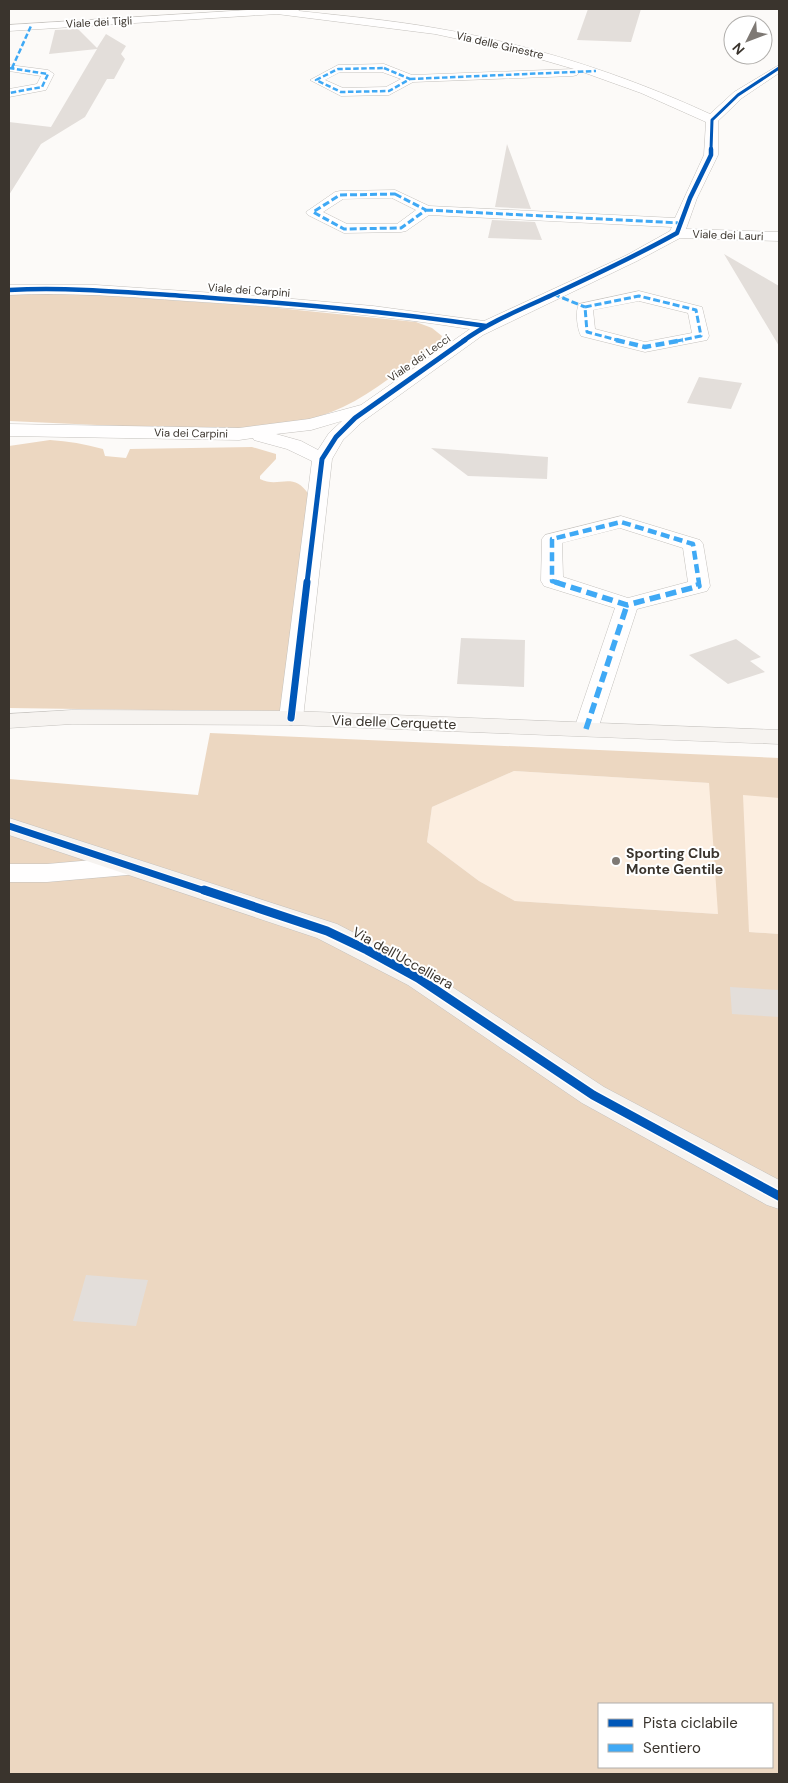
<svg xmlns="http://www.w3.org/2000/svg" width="788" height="1783" font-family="'DM Sans',sans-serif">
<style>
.green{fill:#fceee0}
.forest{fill:#ecd7c1;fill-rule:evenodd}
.building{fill:#e3deda}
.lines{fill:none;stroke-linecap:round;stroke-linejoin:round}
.street-casing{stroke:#c4c1bd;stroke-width:1}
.secondary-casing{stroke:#c4c1bd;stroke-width:1}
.street{fill:#fffefe;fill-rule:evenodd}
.secondary{fill:#f6f3f0;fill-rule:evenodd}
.quiet-far3{stroke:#3fa9f5;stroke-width:2.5;stroke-dasharray:5.5 2.5;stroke-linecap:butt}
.quiet-far2{stroke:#3fa9f5;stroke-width:3;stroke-dasharray:7 3;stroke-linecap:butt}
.quiet-far1{stroke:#3fa9f5;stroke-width:4.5;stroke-dasharray:9 4.5;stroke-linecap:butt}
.quiet{stroke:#3fa9f5;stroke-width:5.5;stroke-dasharray:11 5.5;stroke-linecap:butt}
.cycleway-far4-casing{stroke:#fff;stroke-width:4.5}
.cycleway-far3-casing{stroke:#fff;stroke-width:6}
.cycleway-far2-casing{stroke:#fff;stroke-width:7}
.cycleway-far1-casing{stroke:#fff;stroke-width:9}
.cycleway-casing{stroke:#fff;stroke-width:12}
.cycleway-far4{stroke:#0057b8;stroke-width:3}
.cycleway-far3{stroke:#0057b8;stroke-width:4.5}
.cycleway-far2{stroke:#0057b8;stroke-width:5}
.cycleway-far1{stroke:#0057b8;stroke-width:7}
.cycleway{stroke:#0057b8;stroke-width:9}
.poi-dot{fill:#7e7974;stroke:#fff;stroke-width:2}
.labels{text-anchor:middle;stroke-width:4;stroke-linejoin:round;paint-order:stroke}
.far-street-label{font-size:11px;fill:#3a342d;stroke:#fff}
.street-label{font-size:14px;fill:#3a342d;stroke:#fff}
.poi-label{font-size:14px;font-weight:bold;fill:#3a342d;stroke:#fff;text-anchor:start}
</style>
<rect width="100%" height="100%" fill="#fcfaf8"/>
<!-- green -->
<path class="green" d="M 514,771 L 709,783 L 710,789 L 779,796 L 779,934 L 749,932 L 718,914 L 515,901 L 479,881 L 427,842 L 432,807 Z"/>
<!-- forest -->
<path class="forest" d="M 9,293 L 64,293 L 258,306 L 416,322 L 432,328 L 442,336 L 441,340 L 434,346 C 404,366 375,392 343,407 C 282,436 207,429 141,427 C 97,425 53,423 9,421 Z
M 50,440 C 68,441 85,444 103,449 L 105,456 L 126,458 L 130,449 L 252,447 L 276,454 L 276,459 L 260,476 L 260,479 C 279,489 293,470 309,495 L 282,712 L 9,708 L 9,446 Z
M 210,733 L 779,758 L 779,798 L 743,795 L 749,932 L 779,934 L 779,1774 L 9,1774 L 9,779 L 198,795 ZM 514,771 L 709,783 L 718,914 L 515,901 L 479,881 L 427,842 L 432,807 ZM 599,1704 L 772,1704 L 772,1767 L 599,1767 Z"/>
<!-- building -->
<path class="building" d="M 588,9 L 641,9 L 631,42 L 577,40 Z
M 78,29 L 97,48 L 106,34 L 126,46 L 121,54 L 125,59 L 114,79 L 107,79 L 85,117 L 41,144 L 9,195 L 9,122 L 51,127 L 97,49 L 49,54 L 55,30 Z
M 507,144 L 531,209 L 495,207 Z
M 492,220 L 535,222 L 542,240 L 488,238 Z
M 724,254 L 779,286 L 779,346 Z
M 699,377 L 742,383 L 731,409 L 687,403 Z
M 431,448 L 548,457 L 547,479 L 468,476 Z
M 461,638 L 525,640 L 524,687 L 457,684 Z
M 736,639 L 761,657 L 750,661 L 765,672 L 728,684 L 689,655 Z
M 730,987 L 779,990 L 779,1017 L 732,1014 Z
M 86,1275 L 148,1280 L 136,1326 L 73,1321 Z"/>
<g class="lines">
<!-- street casing -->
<g class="street-casing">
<path id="street" d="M 263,9 L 298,9 L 299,11 C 344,16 390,20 435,28 C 530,44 623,74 710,114 L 734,92 L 779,65 L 779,73 L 742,98 L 718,121 L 718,155 L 697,198 L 686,229 L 779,232 L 779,241 L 680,238 L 637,261 L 483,335 L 362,422 L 343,440 L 332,459 L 303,718 L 300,723 L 291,725 L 282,723 L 279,718 L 312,461 L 287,449 L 254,440 L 253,438 L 239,440 L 9,436 L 9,424 L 239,428 L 309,419 L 361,405 L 470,329 C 376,314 281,307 187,301 C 127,297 69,292 9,295 L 9,285 L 96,285 L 259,296 L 373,306 L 484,321 L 627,255 L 670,231 L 672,227 L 429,215 L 406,231 L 401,232 L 344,233 L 308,215 L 306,212 L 335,192 L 340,191 L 395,190 L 429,206 L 675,218 L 704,155 L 706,122 L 641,93 L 577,70 L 579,72 L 577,75 L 573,76 L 413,82 L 389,95 L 341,96 L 310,80 L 338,65 L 384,64 L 412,75 L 574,69 L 505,49 L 435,34 L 277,14 L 9,31 L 9,25 ZM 340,72 L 382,72 L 401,79 L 386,87 L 343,88 L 325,80 ZM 392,198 L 416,210 L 397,224 L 347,224 L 323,212 L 343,199 ZM 342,421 L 329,433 L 318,450 L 301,441 L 276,434 L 311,430 Z
M 9,65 L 48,70 L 54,74 L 46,90 L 9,97 L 9,89 L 37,84 L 41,76 L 9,71 Z
M 639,291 L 702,307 L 709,336 L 707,340 L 645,352 L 581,336 C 577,328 575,311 579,304 ZM 639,301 L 688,313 L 692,333 L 645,342 L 595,329 L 593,310 Z
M 621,516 L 700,540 L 703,544 L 710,586 L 707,591 L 637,609 L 598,729 L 595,734 L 586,736 L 577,734 L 574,729 L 615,608 L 544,586 L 541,581 L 542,539 L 545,535 ZM 620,528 L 683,548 L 688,582 L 628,598 L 563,577 L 562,543 Z
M 127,857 L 137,860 L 141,866 L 137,872 L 127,875 L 47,882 L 9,882 L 9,864 L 47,864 Z"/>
</g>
<!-- secondary casing -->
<g class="secondary-casing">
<path id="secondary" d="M 72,710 L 291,711 L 779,730 L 779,744 L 291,725 L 72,724 L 9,728 L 9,714 Z
M 9,818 L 337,924 L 428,971 L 604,1087 L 779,1180 L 779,1209 L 767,1205 L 582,1103 L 408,985 L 317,938 L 9,835 Z"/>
</g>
<!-- street -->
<use href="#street" class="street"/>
<!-- secondary -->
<use href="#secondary" class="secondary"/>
<!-- quiet-far3 -->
<path class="quiet-far3" d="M 9,68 L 48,74 L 42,87 L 9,93
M 12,68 L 31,26
M 384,68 L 410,79 L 389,91 L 341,92 L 316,80 L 338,69 Z
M 410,79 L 596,71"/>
<!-- quiet-far2 -->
<path class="quiet-far2" d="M 395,194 L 426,210 L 401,228 L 344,229 L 313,212 L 340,195 Z
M 426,210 L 680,223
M 553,294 L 585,307
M 621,341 L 587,332 L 585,307 L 639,296 L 696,310 L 701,336 L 677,341"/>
<!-- quiet-far1 -->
<path class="quiet-far1" d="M 616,340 L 645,347 L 683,340
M 559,583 L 552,581 L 552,539 L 621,522 L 693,544 L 699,583"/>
<!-- quiet -->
<path class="quiet" d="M 555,582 L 627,605 L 699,586 L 698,582
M 586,729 L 627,605"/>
<!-- cycleway-far4 casing -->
<g class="cycleway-far4-casing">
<path id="cycleway-far4" d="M 711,150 L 712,120 L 738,95 L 779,68"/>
</g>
<!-- cycleway-far3 casing -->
<g class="cycleway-far3-casing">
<path id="cycleway-far3" d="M 9,290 C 67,287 125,292 184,296 C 285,303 386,311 486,326
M 463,341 C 491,321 522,309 552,295 C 595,275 636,256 677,233 L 690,198 L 711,155 L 711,149"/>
</g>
<!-- cycleway-far2 casing -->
<g class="cycleway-far2-casing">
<path id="cycleway-far2" d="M 307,583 L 322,459 L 336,437 L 355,418 L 465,340"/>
</g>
<!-- cycleway-far1 casing -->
<g class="cycleway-far1-casing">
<path id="cycleway-far1" d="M 291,718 L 307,582
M 9,826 L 208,892"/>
</g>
<!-- cycleway casing -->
<g class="cycleway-casing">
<path id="cycleway" d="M 204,890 L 327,931 L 367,950 L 418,978 L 593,1095 L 779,1196"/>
</g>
<!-- cycleway-far4 -->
<use href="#cycleway-far4" class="cycleway-far4"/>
<!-- cycleway-far3 -->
<use href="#cycleway-far3" class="cycleway-far3"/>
<!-- cycleway-far2 -->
<use href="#cycleway-far2" class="cycleway-far2"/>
<!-- cycleway-far1 -->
<use href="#cycleway-far1" class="cycleway-far1"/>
<!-- cycleway -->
<use href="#cycleway" class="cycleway"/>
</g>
<!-- markers -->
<circle class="poi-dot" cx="616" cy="861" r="5"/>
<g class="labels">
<!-- far-street labels -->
<g class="far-street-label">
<text transform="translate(99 22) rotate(-3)" y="4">Viale dei Tigli</text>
<text transform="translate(500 45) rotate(13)" y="4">Via delle Ginestre</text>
<text transform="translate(728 235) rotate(2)" y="4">Viale dei Lauri</text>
<text transform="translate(249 290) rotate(4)" y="4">Viale dei Carpini</text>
<text transform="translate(419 358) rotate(-35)" y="4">Viale dei Lecci</text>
<text transform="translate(191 433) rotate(1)" y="4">Via dei Carpini</text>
</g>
<!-- street labels -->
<g class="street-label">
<text transform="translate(394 722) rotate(2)" y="5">Via delle Cerquette</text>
<text transform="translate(403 958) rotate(29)" y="5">Via dell'Uccelliera</text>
</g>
<!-- poi labels -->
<g class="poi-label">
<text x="626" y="858">Sporting Club<tspan x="626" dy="16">Monte Gentile</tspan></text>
</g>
</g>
<!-- border -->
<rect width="788" height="1783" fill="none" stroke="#3a342d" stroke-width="20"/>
<!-- legend -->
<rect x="598" y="1703" width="175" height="65" fill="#ffffff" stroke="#b0aeab"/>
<rect x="608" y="1719" width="25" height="8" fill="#0057b8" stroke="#b0aeab"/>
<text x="643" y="1728" font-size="15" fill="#3a342d">Pista ciclabile</text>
<rect x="608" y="1744" width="25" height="8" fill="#3fa9f5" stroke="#b0aeab"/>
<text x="643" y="1753" font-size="15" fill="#3a342d">Sentiero</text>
<!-- north arrow -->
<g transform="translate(748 40) rotate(228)"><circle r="24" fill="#ffffff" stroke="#b0aeab"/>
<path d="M0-4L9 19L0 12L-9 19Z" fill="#7e7974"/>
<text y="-8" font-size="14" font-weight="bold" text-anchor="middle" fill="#3a342d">N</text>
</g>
</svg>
